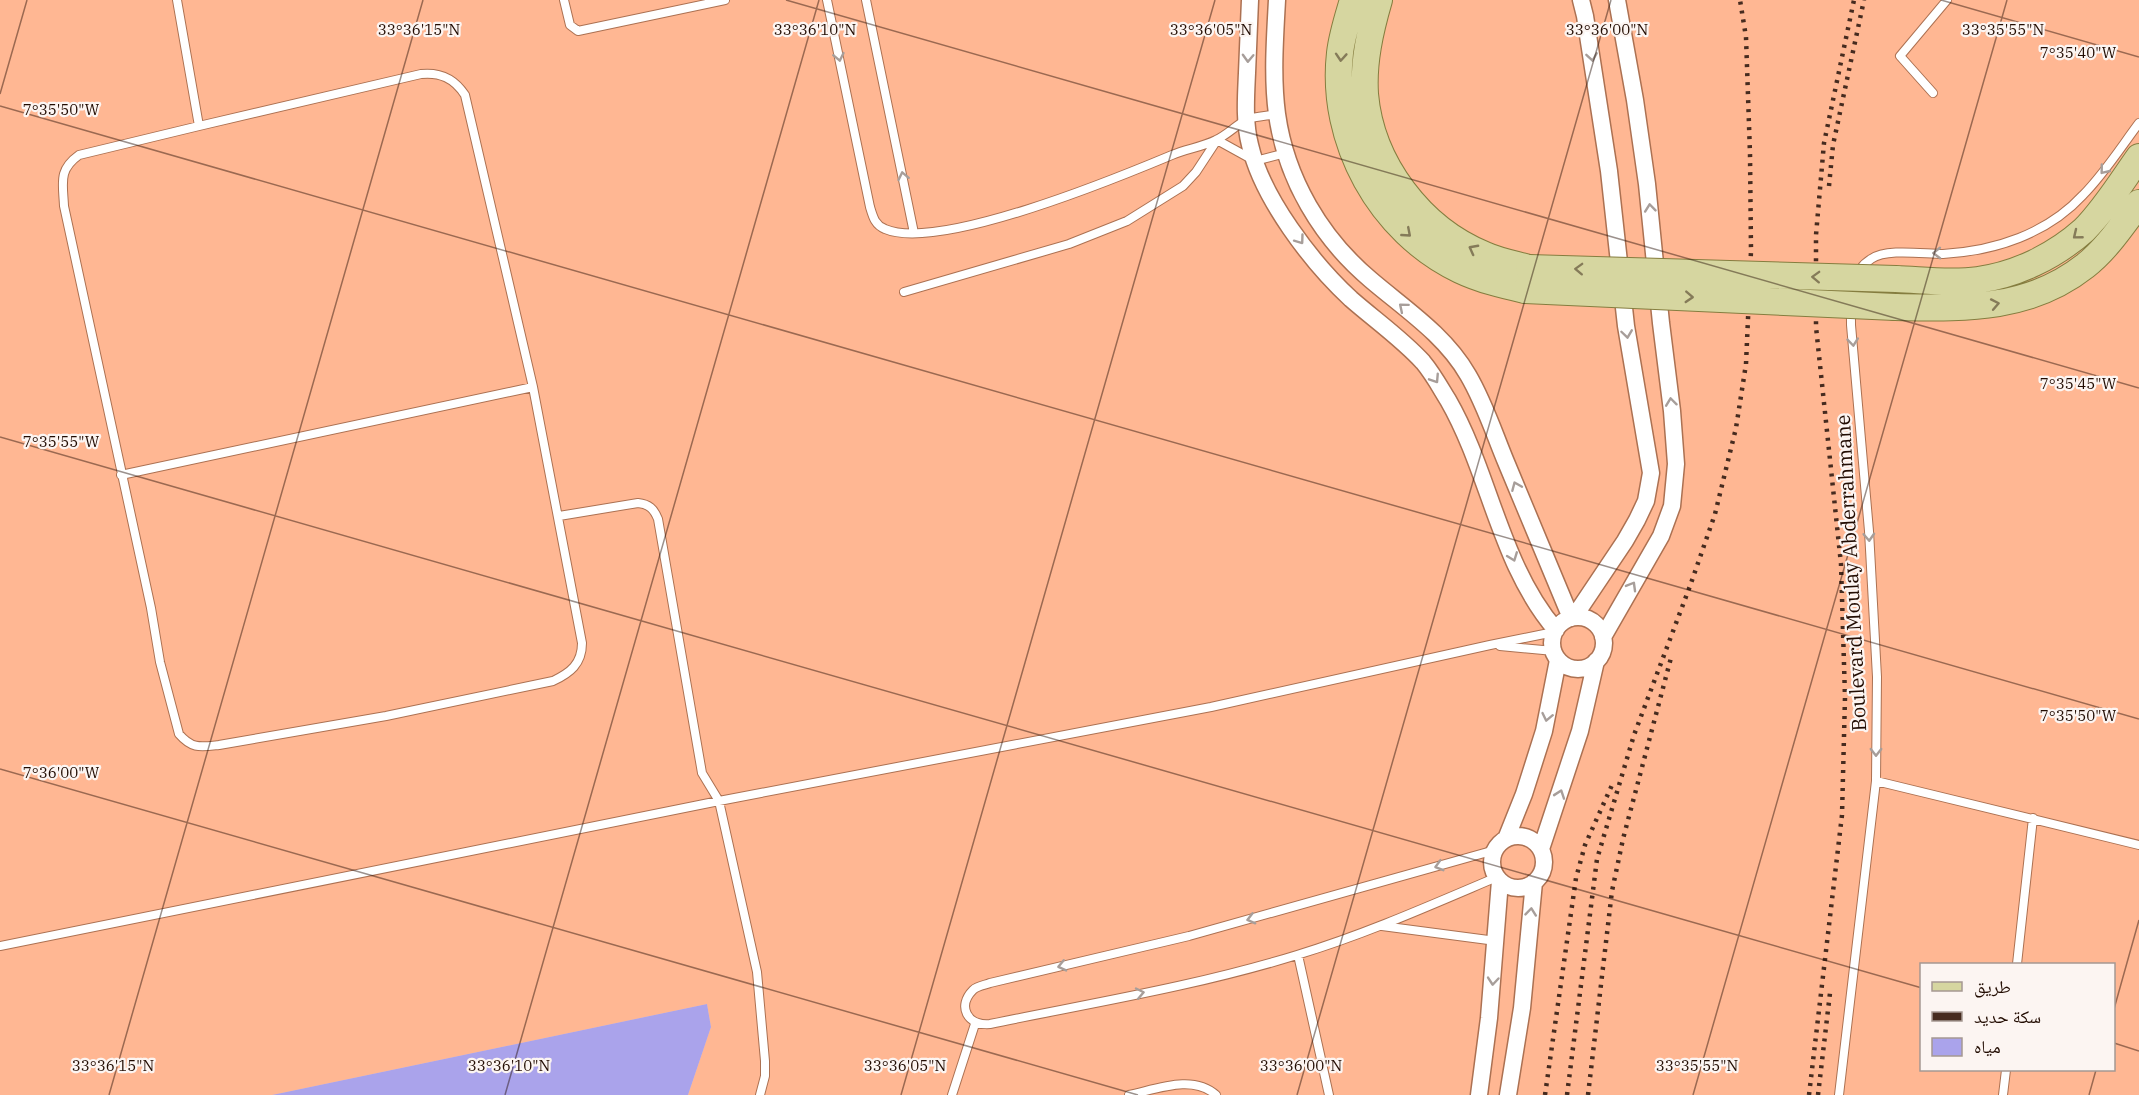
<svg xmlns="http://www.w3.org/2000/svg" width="2139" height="1095" font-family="'IBM Plex Serif','Noto Naskh Arabic',serif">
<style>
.built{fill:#ffb793;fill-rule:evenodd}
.water{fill:#aaa3eb}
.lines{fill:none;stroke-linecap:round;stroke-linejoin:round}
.lane-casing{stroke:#ac7152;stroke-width:10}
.street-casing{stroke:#ac7152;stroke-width:19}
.primary-casing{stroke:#857d3f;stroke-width:28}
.lane{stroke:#fff;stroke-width:8}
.street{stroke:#fff;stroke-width:16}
.primary{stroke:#d6d6a0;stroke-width:26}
.rail{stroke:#462b1f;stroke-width:4.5;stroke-dasharray:3 6;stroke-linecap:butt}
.primary-bridge-casing{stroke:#857d3f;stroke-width:28;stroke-linecap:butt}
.primary-bridge{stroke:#d6d6a0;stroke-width:26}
.oneway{stroke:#a79e9a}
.oneway2{stroke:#857b59}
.ticks{fill:none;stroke:#220c02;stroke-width:1.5;stroke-opacity:0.45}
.labels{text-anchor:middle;stroke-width:4.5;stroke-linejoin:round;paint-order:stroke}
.street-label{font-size:20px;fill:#220c02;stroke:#fcf5f2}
.ticks-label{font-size:15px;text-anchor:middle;fill:#220c02;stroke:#fcf5f2;stroke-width:4.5;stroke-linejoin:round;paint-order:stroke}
</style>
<rect width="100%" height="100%" fill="#fdc9af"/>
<!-- built -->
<path class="built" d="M 0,0 L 2139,0 L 2139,1095 L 688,1095 L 711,1027 L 707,1004 L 272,1095 L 0,1095 ZM 1922,964 L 2114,964 L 2114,1070 L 1922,1070 Z"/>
<!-- water -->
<path class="water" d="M 707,1004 L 711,1027 L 688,1095 L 272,1095 Z"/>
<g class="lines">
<!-- lane casing -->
<g class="lane-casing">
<path id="lane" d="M 177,0 L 199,126 L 79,155 C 58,170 63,183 64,206 L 151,608 L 160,662 L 179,734 C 192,749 200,747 219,745 L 386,716 L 553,681 C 570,673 582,664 582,643 L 533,387
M 564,0 L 570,25 L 578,31 L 725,0
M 827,0 L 870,207 C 873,217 875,225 885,229 C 938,252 1117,178 1172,155 C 1186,149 1202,147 1216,140 C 1227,135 1235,126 1246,120 C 1255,116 1268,116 1277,114
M 866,0 L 914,233
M 1933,93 L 1900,56 L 1947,0
M 1217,140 L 1255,161 L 1286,153
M 904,292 L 1069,244 L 1127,221 L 1183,186 L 1196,172 L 1217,140
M 121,475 L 533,387 L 465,95 C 454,78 440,72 421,74 L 199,126
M 559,516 L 638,503 C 649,504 654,509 658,519 L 702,773 L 719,801 L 757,972 L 765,1061 L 765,1076 L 760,1095
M 1500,646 L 1554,651
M 1876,781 L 2139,845
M 1495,850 L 1189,936 L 990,983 C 985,985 977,986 973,990 C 957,1006 967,1026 990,1024 C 1092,1003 1197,986 1297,955 C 1366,934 1431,905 1497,877
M 1382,926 L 1496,941
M 0,946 L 719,801 L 1211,707 L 1490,645 L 1554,632
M 1298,955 L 1329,1095
M 2017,964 L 2033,818
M 952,1095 L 975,1024
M 1129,1095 C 1157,1089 1193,1074 1216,1095
M 1839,1095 L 1876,781 L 1877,677 L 1869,531 L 1851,325 C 1851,302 1848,273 1871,259 C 1887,248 1923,254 1943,254 C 1995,251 2047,234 2083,195 C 2104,174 2121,147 2139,123
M 2003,1095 L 2006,1070"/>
</g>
<!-- street casing -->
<g class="street-casing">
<path id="street" d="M 1250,0 C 1249,24 1248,48 1247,73 C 1246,96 1244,122 1250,145 C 1262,198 1312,263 1351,299 C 1375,320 1402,339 1423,362 C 1433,374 1440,387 1448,400 C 1490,473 1500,565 1556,630
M 1277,0 C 1275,38 1272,76 1277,114 C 1286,179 1321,238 1371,280 C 1405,309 1445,335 1468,375 C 1484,402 1494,433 1506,462 C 1528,514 1549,566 1571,618
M 1574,617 L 1625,541 L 1637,520 L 1646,501 L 1651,473 L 1626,326 L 1609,171 L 1585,16 L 1581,0
M1552 643a26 26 0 1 1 52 0a26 26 0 1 1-52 0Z
M 1603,637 L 1661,536 L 1672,506 L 1676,464 L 1672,411 L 1661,323 L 1647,184 L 1635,100 L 1617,0
M1492 862a26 26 0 1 1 52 0a26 26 0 1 1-52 0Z
M 1506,839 L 1524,794 L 1544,731 L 1558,660
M 1541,849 L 1580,731 L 1596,661
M 1479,1095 L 1489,1018 L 1500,881
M 1508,1095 L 1522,1008 L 1534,882"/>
</g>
<!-- primary casing -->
<g class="primary-casing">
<path id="primary" d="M 1353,0 C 1348,17 1342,35 1340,53 C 1330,141 1380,232 1460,270 C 1481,280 1503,285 1525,290
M 1379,0 C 1370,31 1363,62 1365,94 C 1371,164 1421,229 1485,255 C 1498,261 1514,264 1529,268
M 1896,279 C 1923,280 1951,284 1978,280 C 2016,275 2055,256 2084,230 C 2105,209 2122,181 2139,157
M 1895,307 C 1963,308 2028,311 2085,266 C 2107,249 2123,224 2139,203"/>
</g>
<!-- lane -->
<use href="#lane" class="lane"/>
<!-- street -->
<use href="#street" class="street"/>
<!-- primary -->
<use href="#primary" class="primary"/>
<!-- rail -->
<path class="rail" d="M 1829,186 L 1833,145 L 1864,0
M 1545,1095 L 1576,878 L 1585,845 L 1612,785
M 1567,1095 L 1597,859 L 1634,735 L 1690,586 L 1715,514 L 1736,428 L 1746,364 L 1751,251 L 1750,154 L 1746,37 L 1740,0
M 1588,1095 L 1612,891 L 1623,839 L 1672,654
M 1809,1095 L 1842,815 L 1845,697 L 1841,564 L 1816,327 L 1816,235 L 1824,143 L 1854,0
M 1818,1095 L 1830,993"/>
<!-- primary-bridge casing -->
<g class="primary-bridge-casing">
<path id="primary-bridge" d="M 1529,268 L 1896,279
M 1525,290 L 1895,307"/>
</g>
<!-- primary-bridge -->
<use href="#primary-bridge" class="primary-bridge"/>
</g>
<!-- one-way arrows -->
<defs><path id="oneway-chevron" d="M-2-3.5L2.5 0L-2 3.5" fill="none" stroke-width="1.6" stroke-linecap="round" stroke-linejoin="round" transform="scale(1.5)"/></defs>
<g class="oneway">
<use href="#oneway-chevron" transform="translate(839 57) rotate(78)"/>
<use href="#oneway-chevron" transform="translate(1592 57) rotate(81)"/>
<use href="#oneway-chevron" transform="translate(1248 58) rotate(92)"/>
<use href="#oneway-chevron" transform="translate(2104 170) rotate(129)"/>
<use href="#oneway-chevron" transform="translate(903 176) rotate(-102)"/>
<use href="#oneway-chevron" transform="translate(1650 208) rotate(-96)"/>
<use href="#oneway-chevron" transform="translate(1300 240) rotate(54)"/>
<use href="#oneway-chevron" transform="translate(1937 253) rotate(179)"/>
<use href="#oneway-chevron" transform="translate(1403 307) rotate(-140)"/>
<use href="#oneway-chevron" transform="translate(1627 334) rotate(82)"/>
<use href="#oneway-chevron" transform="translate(1853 342) rotate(84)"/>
<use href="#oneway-chevron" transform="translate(1435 379) rotate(57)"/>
<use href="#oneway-chevron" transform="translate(1671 402) rotate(-97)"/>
<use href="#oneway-chevron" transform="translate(1516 486) rotate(-113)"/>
<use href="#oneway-chevron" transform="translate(1869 537) rotate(87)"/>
<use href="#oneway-chevron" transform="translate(1513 557) rotate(69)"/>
<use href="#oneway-chevron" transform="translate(1632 586) rotate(-60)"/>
<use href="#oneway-chevron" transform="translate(1547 717) rotate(102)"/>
<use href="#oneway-chevron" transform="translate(1876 752) rotate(90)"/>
<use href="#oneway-chevron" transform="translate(1560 794) rotate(-71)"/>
<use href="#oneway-chevron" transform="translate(1439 866) rotate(164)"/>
<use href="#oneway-chevron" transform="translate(1531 912) rotate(-84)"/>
<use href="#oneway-chevron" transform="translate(1251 919) rotate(165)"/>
<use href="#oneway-chevron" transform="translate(1062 966) rotate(167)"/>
<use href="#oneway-chevron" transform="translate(1493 981) rotate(95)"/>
<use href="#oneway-chevron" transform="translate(1140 993) rotate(-12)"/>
</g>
<g class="oneway2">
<use href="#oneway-chevron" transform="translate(1341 57) rotate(94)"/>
<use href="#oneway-chevron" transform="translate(1407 233) rotate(41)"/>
<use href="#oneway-chevron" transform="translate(2077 235) rotate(141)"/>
<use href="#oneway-chevron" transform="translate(1473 249) rotate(-152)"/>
<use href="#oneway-chevron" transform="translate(1579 269) rotate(-178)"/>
<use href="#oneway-chevron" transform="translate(1816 277) rotate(-178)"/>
<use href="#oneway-chevron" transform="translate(1689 297) rotate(3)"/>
<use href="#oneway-chevron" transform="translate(1995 304) rotate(-11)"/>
</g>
<!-- ticks -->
<path class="ticks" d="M 786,0 L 2139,388M 1941,0 L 2139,57M 0,94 L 27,0M 0,106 L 2139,719M 0,437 L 1922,988M 0,769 L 1138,1095M 2114,1009 L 2139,920M 2114,1043 L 2139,1051M 109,1095 L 423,0M 505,1095 L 819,0M 901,1095 L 1215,0M 1297,1095 L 1611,0M 1693,1095 L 2007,0M 2089,1095 L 2096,1070"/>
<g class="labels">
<!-- street labels -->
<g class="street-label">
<text transform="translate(1851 573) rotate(-93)" y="7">Boulevard Moulay Abderrahmane</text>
</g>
</g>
<g class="ticks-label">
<text x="419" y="35">33°36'15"N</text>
<text x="815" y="35">33°36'10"N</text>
<text x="1211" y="35">33°36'05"N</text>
<text x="1607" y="35">33°36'00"N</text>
<text x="2003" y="35">33°35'55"N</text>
<text x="2078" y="58">7°35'40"W</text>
<text x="61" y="115">7°35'50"W</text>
<text x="2078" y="389">7°35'45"W</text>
<text x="61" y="447">7°35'55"W</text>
<text x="2078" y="721">7°35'50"W</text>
<text x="61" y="778">7°36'00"W</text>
<text x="113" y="1071">33°36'15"N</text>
<text x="509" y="1071">33°36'10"N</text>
<text x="905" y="1071">33°36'05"N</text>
<text x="1301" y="1071">33°36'00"N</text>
<text x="1697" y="1071">33°35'55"N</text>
</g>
<!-- legend -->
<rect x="1920" y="963" width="195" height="108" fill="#fcf5f2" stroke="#a59892" stroke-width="1.5"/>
<rect x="1932" y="982" width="30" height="9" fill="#d6d6a0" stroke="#a59892" stroke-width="1.5"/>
<text x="1974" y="993" font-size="18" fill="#220c02">طريق</text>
<rect x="1932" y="1012" width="30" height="9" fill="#462b1f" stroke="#a59892" stroke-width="1.5"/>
<text x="1974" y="1023" font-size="18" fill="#220c02">سكة حديد</text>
<rect x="1932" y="1038" width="30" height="18" fill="#aaa3eb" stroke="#a59892" stroke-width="1.5"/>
<text x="1974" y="1053" font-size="18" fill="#220c02">مياه</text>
</svg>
